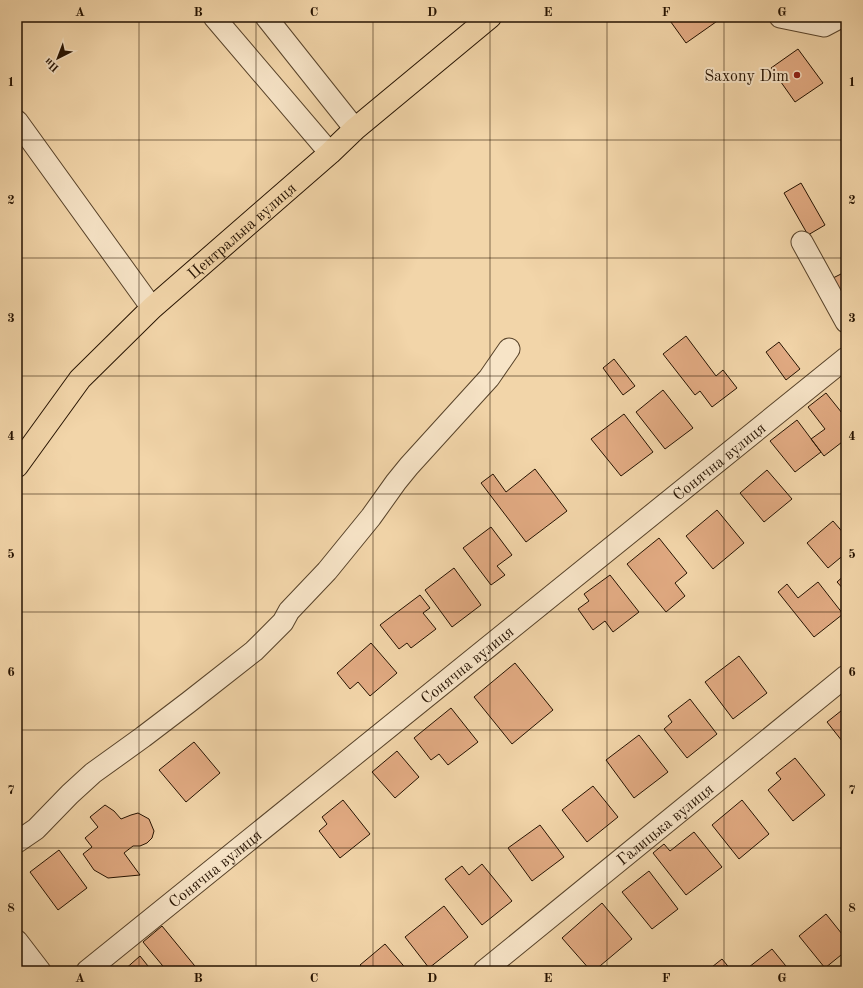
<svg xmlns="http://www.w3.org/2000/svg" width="863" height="988" font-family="'Old Standard TT',serif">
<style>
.building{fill:#e1aa82;stroke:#251200}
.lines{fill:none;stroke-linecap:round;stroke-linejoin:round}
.minor-casing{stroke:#58432a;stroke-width:23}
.major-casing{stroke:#251200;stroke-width:24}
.minor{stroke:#f7e4c7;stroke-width:21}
.major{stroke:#f2d5a9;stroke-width:22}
.grid{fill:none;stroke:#251200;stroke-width:1;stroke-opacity:0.55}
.poi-dot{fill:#8f2418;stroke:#f7e4c7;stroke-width:1.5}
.labels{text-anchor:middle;stroke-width:4;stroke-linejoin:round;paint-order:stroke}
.poi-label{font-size:16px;fill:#251200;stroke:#f7e4c7;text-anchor:end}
.street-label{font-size:16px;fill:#251200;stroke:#f7e4c7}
.neatline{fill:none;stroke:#251200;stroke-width:1.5}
.grid-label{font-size:13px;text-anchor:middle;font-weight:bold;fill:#251200}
</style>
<rect width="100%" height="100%" fill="#f2d5a9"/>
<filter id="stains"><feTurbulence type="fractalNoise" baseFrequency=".005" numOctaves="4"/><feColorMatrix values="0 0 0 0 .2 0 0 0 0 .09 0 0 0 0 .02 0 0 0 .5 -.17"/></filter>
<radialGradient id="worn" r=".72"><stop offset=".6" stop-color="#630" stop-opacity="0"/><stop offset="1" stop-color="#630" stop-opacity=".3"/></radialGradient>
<!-- building -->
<path class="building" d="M 669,17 L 723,17 L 686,43 L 668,18 Z
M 798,49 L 823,83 L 795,102 L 771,68 Z
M 801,183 L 825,225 L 808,235 L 784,193 Z
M 843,273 L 846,279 L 846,291 L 840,294 L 831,279 Z
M 686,336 L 716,376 L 723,370 L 737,388 L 712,407 L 700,391 L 695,395 L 663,354 Z
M 779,342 L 800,369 L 786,380 L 766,352 Z
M 614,359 L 635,386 L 623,395 L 603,368 Z
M 663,390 L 693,428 L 665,449 L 636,412 Z
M 826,393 L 846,418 L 846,439 L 824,456 L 811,439 L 825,429 L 808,407 Z
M 624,414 L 653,452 L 621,476 L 591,439 Z
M 797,420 L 821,452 L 795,472 L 770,441 Z
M 535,469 L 567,511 L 526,542 L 481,483 L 493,474 L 506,492 Z
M 767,470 L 792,499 L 764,522 L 740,493 Z
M 717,510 L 744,543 L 713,569 L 686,536 Z
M 833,521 L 846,536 L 846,553 L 828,568 L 807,543 Z
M 491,527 L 512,555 L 497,566 L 505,575 L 491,585 L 463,548 Z
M 659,538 L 687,573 L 675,583 L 685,596 L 666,612 L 627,564 Z
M 454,568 L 481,605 L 452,627 L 425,590 Z
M 846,574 L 846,592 L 837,582 Z
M 610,575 L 639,612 L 613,632 L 605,621 L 593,630 L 578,609 L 589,601 L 584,594 Z
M 818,582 L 843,614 L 814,637 L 778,592 L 787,584 L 798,598 Z
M 420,595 L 430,608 L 423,613 L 436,629 L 411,648 L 407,643 L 399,649 L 380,625 Z
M 371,643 L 397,673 L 370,696 L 358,682 L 350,689 L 337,673 Z
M 739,656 L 767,693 L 733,719 L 705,682 Z
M 515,663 L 553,710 L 512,744 L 474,697 Z
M 690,699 L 717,734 L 687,758 L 664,729 L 672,722 L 668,716 Z
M 846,707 L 846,746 L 827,722 Z
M 451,708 L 478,742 L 448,765 L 439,754 L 431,760 L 414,738 Z
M 639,735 L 668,772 L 634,798 L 606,760 Z
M 194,742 L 220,773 L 186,802 L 159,770 Z
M 397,751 L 419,777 L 395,798 L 372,772 Z
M 795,758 L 825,795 L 793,821 L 768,790 L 781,779 L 776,773 Z
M 593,786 L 618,817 L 587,842 L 562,810 Z
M 343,800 L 370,834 L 340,858 L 319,831 L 327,824 L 322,817 Z
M 742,800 L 769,834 L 739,859 L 712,825 Z
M 105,805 L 114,811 L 121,819 L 131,815 L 138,813 L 149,819 L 154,831 L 152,838 L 147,843 L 140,846 L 133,846 L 124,853 L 140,875 L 108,878 L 94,870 L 83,854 L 92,847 L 85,838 L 98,827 L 90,817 Z
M 540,825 L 564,857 L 532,881 L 508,848 Z
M 694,832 L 722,867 L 686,895 L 653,853 L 664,844 L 670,851 Z
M 59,850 L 87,888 L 58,910 L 30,872 Z
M 482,864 L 512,901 L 482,925 L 445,879 L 462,866 L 469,875 Z
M 649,871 L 678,909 L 652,929 L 622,892 Z
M 602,903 L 632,939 L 594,971 L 591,971 L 562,938 Z
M 444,906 L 468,937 L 429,968 L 405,937 Z
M 826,914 L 846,939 L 846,951 L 825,968 L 799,936 Z
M 162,926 L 199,971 L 167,971 L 143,942 Z
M 385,944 L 408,971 L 365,971 L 360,965 Z
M 772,949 L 790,971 L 744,971 Z
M 140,956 L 152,971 L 123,971 Z
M 722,959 L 732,971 L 707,971 Z
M 118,966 L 122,971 L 112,971 Z"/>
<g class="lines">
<!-- minor casing -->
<g class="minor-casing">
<g id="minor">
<path d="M 214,17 L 330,153"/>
<path d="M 266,17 L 355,129"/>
<path d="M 780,17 L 824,26 L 841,17"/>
<path d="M 17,121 L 152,308"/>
<path d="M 802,242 L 846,322"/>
<path d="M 17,842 L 36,829 L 70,794 L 93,773 L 143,737 L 189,702 L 254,651 L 283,622 L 289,611 L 327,571 L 371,517 L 396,482 L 409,466 L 489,378 L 509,349"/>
<path d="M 17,941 L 40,971"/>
<path id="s1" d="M 87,971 L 846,358"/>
<path id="s2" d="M 484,971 L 846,676"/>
</g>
</g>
<!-- major casing -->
<g class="major-casing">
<g id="major">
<path id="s3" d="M 17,466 L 80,379 L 152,308 L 330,153 L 355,129 L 490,17"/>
</g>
</g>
<!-- minor -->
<use href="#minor" class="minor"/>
<!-- major -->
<use href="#major" class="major"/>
</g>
<!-- grid -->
<path class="grid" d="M 139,17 L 139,971M 256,17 L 256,971M 373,17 L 373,971M 490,17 L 490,971M 607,17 L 607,971M 724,17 L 724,971M 17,140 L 846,140M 17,258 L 846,258M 17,376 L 846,376M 17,494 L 846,494M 17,612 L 846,612M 17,730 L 846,730M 17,848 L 846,848"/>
<!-- markers -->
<circle class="poi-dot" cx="797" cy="75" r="4"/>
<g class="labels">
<!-- poi labels -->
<g class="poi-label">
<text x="789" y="81">Saxony Dim</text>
</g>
<!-- street labels -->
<g class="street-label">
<text dy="6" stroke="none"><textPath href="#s3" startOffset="327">Центральна вулиця</textPath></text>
<text dy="6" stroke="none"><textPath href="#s1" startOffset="812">Сонячна вулиця</textPath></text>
<text dy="6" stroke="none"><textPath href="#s1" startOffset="488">Сонячна вулиця</textPath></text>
<text dy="6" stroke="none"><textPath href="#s2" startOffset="233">Галицька вулиця</textPath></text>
<text dy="6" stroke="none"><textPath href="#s1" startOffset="164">Сонячна вулиця</textPath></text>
</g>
</g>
<!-- margin -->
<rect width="863" height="988" fill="none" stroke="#f2d5a9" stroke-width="44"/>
<!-- north arrow -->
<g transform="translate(58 58) rotate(222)" stroke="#f7e4c7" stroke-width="3" paint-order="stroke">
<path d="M0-3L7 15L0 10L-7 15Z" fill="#251200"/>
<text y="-6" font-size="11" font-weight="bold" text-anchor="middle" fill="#251200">Пн</text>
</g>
<rect x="22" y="22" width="819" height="944" class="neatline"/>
<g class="grid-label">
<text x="80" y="16">A</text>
<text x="198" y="16">B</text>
<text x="314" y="16">C</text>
<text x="432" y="16">D</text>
<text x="548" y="16">E</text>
<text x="666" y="16">F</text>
<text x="782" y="16">G</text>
<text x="11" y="86">1</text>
<text x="852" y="86">1</text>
<text x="11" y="204">2</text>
<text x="852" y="204">2</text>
<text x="11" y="322">3</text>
<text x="852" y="322">3</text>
<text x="11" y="440">4</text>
<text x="852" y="440">4</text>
<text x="11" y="558">5</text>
<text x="852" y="558">5</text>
<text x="11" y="676">6</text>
<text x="852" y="676">6</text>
<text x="11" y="794">7</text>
<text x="852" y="794">7</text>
<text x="11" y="912">8</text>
<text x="852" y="912">8</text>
<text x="80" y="982">A</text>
<text x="198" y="982">B</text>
<text x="314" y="982">C</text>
<text x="432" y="982">D</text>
<text x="548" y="982">E</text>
<text x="666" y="982">F</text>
<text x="782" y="982">G</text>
</g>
<rect width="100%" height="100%" filter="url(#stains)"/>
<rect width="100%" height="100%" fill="url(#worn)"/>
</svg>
